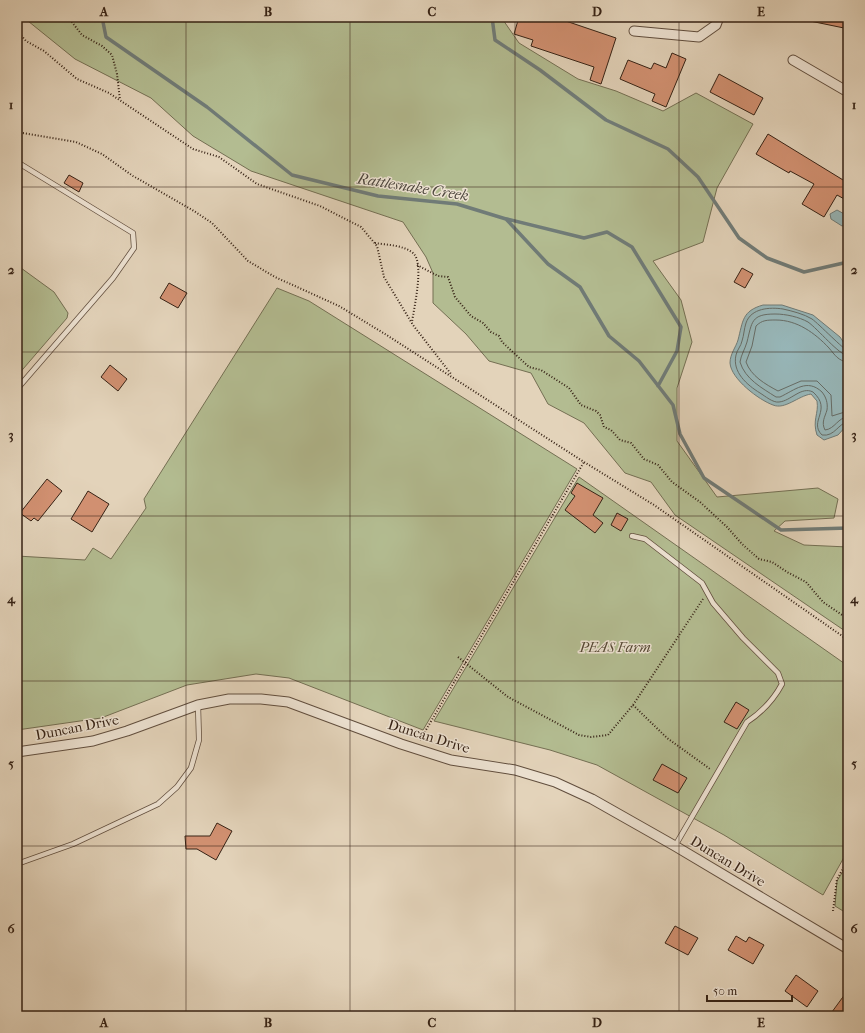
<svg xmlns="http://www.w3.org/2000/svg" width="865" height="1033" font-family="'IM FELL French Canon',serif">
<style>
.green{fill:#b3bc91;stroke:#746f53}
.water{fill:#97b6b8;stroke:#707b77}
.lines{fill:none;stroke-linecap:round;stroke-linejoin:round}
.shore{stroke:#666c66;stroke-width:1}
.stream{stroke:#707b77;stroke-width:3.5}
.building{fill:#d29172;stroke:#362215}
.service-casing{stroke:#614e3e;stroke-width:6}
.minor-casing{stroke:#614e3e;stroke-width:11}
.path{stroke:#362215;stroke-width:2;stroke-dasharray:1 2;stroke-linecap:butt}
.service{stroke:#ede2d2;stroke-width:4.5}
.minor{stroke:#ede2d2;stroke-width:9}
.grid{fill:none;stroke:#362215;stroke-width:1;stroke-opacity:0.55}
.labels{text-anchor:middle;stroke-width:3;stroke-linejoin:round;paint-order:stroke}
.park-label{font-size:14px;font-style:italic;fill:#554834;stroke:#ede2d2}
.street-label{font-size:14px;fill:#362215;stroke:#ede2d2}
.water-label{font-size:15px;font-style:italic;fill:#4e473e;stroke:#ede2d2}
.neatline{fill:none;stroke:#362215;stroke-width:1.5}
.grid-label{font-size:13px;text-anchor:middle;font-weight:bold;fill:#362215}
</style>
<rect width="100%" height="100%" fill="#e3d3ba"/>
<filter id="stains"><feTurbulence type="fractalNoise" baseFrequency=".005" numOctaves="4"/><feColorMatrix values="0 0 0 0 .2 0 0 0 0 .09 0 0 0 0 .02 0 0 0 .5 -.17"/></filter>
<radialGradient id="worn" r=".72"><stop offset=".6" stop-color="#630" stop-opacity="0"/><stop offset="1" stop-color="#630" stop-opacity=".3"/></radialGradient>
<!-- green -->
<path class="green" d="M 23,17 L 501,17 L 519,43 L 578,79 L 616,91 L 663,111 L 696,93 L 753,124 L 717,188 L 703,242 L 653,261 L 681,300 L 692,342 L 677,388 L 677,441 L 717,497 L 818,488 L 838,499 L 834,518 L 785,521 L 774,531 L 804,545 L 848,547 L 848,633 L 675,515 L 651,482 L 625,473 L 584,423 L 548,404 L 531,373 L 489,361 L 466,334 L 433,303 L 433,273 L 426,257 L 403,222 L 251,171 L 193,136 L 151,98 L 75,59 Z
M 17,261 L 21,268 L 54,292 L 68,313 L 67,318 L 17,376 Z
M 277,288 L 309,301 L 577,469 L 423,730 L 289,678 L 256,674 L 187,685 L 101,718 L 17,730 L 17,556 L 85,560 L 93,548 L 111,559 L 146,508 L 144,499 Z
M 579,477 L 848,666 L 848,850 L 823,895 L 724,835 L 597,765 L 550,750 L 434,721 Z
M 848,863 L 848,914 L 835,906 L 837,881 Z"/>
<!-- water -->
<path class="water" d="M 837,210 L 848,216 L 848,222 L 846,225 L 842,226 L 831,219 L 830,214 Z
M 763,305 L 782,305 L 813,315 L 840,337 L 848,349 L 848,424 L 838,435 L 824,440 L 817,435 C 812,420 819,414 817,401 L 811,394 C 798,396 785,410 773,405 C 759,400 731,379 730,363 C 730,354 736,347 738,340 C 743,321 742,311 763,305 Z"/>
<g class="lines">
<!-- shore -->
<path class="shore" d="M 848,351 C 844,350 819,324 812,319 C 804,314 792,311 783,309 C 770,307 751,308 746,323 C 744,329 744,335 742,341 C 741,346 737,350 736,355 C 732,372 747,385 760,393 C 765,396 773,403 779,402 C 791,401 801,386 813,392 C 833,410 808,421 822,435 C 835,437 838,423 848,422
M 848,356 C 839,355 818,329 808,322 C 799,317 786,314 775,314 C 751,314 752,322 747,342 C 745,349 741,355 740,362 C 745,379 762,388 776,397 L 780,397 C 795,390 807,378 822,392 C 826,397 828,403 827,410 C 825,417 821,422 825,430 C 835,429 838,417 848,417
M 848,362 C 838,361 835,355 829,348 C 815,333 797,320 776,320 C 767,320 762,320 756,326 L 752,346 L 746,362 C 751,376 765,384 778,391 L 801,381 L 817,381 L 831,395 L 832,416 L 848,411"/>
<!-- stream -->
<path class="stream" d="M 102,17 L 106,37 L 207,107 L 292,175 L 378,196 L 457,204 L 506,219 L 548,264 L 580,287 L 609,336 L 639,361 L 673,405 L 680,434 L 704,478 L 781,530 L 848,528
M 492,17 L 495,40 L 540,70 L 606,120 L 668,149 L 698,177 L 739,238 L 767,258 L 804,272 L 848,262
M 507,219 L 584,238 L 607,232 L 632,247 L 681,327 L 677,351 L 658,386"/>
</g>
<!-- building -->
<path class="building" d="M 519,17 L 554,17 L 616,38 L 601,84 L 590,80 L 594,67 L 531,46 L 533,40 L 514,34 Z
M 810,17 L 846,17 L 844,28 L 810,21 Z
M 672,53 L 686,59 L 666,107 L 652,101 L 655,94 L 620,79 L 628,60 L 651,69 L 654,63 L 666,68 Z
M 719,74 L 763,98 L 754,115 L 710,92 Z
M 768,134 L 848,183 L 848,201 L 837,195 L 824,217 L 802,204 L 814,184 L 790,171 L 789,173 L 756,154 Z
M 69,175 L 83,183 L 79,192 L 64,183 Z
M 742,268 L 753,274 L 745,288 L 734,282 Z
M 169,283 L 187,293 L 178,308 L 160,298 Z
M 110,365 L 127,379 L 118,391 L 101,377 Z
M 47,479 L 62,491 L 38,521 L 34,518 L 31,521 L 20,513 Z
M 577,483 L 603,498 L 593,515 L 603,523 L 595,533 L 565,510 L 575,496 L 571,493 Z
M 88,491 L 109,504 L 92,532 L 71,519 Z
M 617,513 L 628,519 L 621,531 L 611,525 Z
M 736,702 L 749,710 L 737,729 L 724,722 Z
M 662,764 L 687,778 L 678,793 L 653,780 Z
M 217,823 L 232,831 L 216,860 L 197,849 L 186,849 L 185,836 L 210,836 Z
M 675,926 L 698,938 L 688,955 L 665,943 Z
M 736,936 L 746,942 L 749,937 L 764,945 L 753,964 L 728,950 Z
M 796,975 L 818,991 L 807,1007 L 785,991 Z
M 848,990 L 848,1016 L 829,1016 Z"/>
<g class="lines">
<!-- service casing -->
<g class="service-casing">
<path id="service" d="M 17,162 L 133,233 L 134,248 L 113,278 L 17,389
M 632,536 L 645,539 L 702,583 L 713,603 L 743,638 L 778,673 L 782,684 C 773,701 762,712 747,722 L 675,846
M 17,864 L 73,844 L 158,804 L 177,787 L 191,768 L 199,740 L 198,705"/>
</g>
<!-- minor casing -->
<g class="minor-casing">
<path id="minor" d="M 634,31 L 699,37 L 716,25 L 719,17
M 793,60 L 848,92
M 17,752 L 93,741 L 127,731 L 198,705 L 229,699 L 261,699 L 288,702 L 401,744 L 451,760 L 515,770 L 555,782 L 592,799 L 675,846 L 848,949"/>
</g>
<!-- path -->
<path class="path" d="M 68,17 L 82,35 L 102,46 L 112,55 L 117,74 L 120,100
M 17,31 L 26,41 L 44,51 L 77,79 L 109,93 L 193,149 L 219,157 L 257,184 L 320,206 L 361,227 L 377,246 L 384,277 L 413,325 L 451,374
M 17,132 L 76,142 L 102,154 L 133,176 L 194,211 L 212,223 L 248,261 L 275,277 L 339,306 L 385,334 L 584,462 L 654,505 L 848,640
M 375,243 C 387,245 405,245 414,254 C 424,265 414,308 412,322
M 417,265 L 438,276 L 448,277 L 455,297 L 471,316 L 483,323 L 491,332 L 499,336 L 502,342 L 529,367 L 541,370 L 569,388 L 581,405 L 596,411 L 600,415 L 604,427 L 611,430 L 620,440 L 631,443 L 644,459 L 658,465 L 672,482 L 700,502 L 727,527 L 742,544 L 759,559 L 772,562 L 787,572 L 806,582 L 823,602 L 848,619
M 458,657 L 508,697 L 579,735 L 591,737 L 608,735 L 633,705 L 703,599
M 633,705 L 667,738 L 710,769
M 420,740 L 584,462
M 833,911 L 837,879 L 848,860"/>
<!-- service -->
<use href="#service" class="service"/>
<!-- minor -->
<use href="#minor" class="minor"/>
</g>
<!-- grid -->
<path class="grid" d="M 186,17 L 186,1016M 350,17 L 350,1016M 515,17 L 515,1016M 679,17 L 679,1016M 17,187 L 848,187M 17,352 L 848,352M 17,516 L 848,516M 17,681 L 848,681M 17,846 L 848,846"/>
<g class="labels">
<!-- park labels -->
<g class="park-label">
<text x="615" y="652">PEAS Farm</text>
</g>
<!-- street labels -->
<g class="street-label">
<text transform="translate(77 727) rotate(-11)" y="5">Duncan Drive</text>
<text transform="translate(429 736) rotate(17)" y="5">Duncan Drive</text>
<text transform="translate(728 861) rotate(31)" y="5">Duncan Drive</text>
</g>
<!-- water labels -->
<g class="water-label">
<text transform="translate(413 187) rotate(9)" y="5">Rattlesnake Creek</text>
</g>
</g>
<!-- margin -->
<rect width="865" height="1033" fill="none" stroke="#e3d3ba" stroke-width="44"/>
<!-- scale -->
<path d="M707 995v6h85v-6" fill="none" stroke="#362215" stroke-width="2"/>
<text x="713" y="995" font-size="12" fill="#362215" stroke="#ede2d2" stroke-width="3" paint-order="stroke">50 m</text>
<rect x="22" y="22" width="821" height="989" class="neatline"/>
<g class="grid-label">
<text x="104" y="16">A</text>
<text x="268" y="16">B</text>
<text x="432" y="16">C</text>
<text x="597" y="16">D</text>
<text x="761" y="16">E</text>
<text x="11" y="109">1</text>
<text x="854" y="109">1</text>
<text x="11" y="274">2</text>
<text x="854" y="274">2</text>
<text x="11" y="439">3</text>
<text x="854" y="439">3</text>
<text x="11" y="603">4</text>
<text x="854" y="603">4</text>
<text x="11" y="768">5</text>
<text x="854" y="768">5</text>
<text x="11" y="933">6</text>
<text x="854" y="933">6</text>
<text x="104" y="1027">A</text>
<text x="268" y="1027">B</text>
<text x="432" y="1027">C</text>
<text x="597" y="1027">D</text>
<text x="761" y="1027">E</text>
</g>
<rect width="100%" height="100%" filter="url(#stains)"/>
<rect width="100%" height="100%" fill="url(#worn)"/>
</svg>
